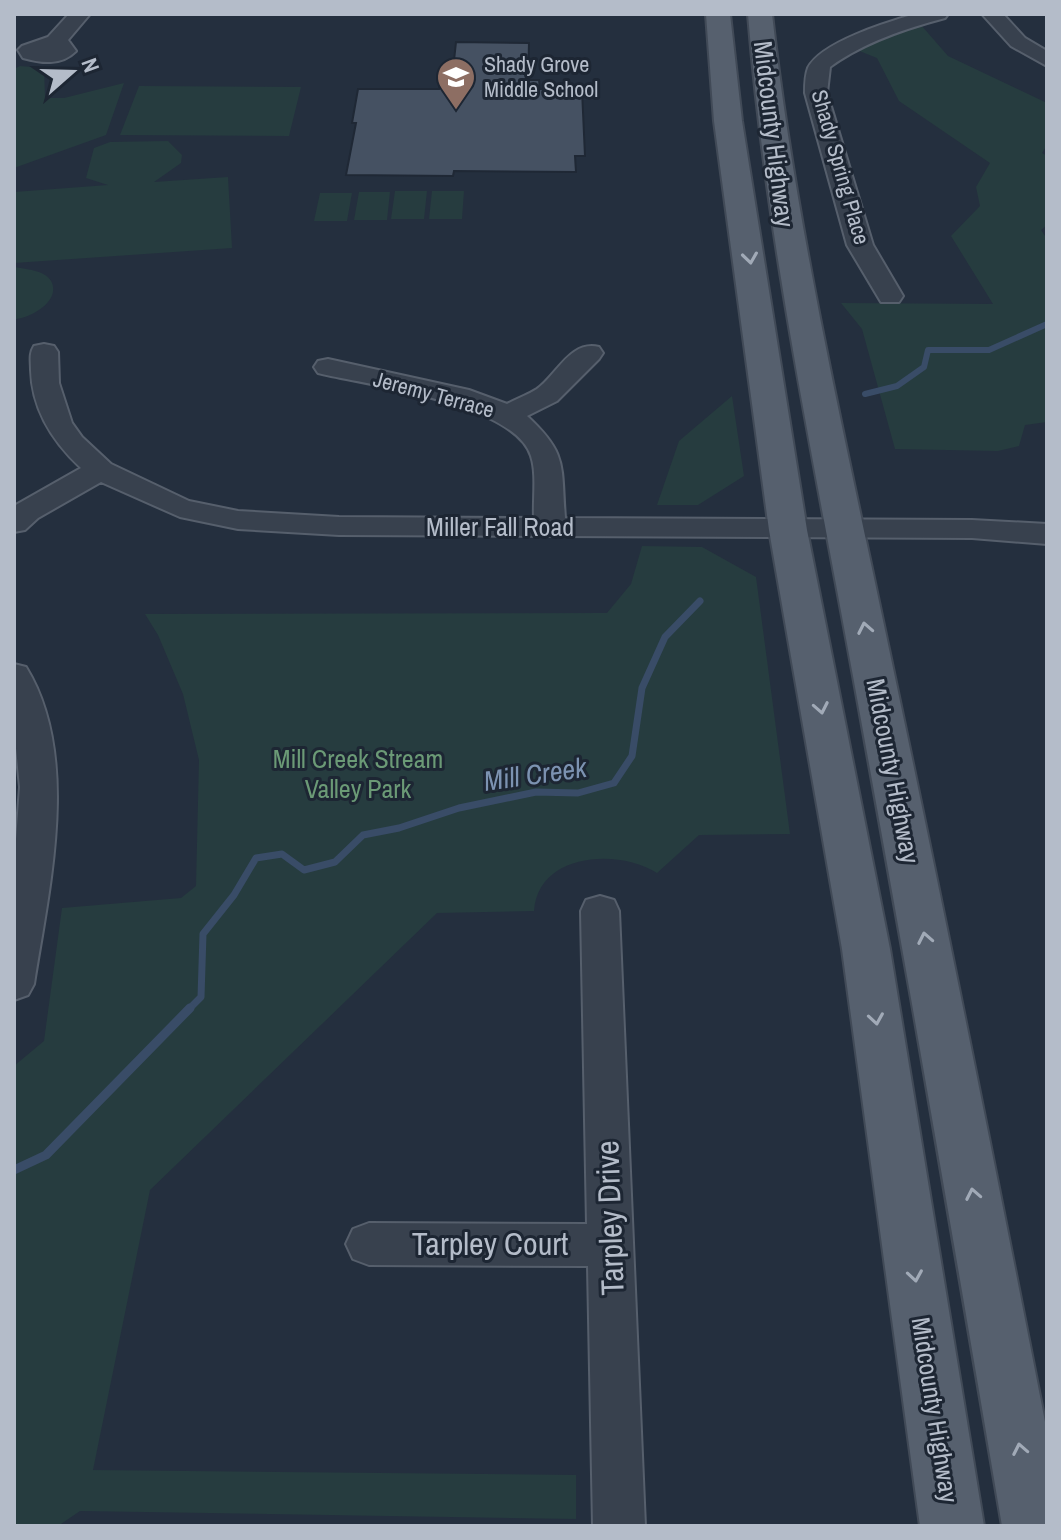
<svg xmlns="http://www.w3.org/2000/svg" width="1061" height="1540" font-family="'Archivo Narrow',sans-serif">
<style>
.green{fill:#263c3f}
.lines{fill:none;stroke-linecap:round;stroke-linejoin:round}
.stream-far2{stroke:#394c67;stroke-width:6}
.stream-far1{stroke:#394c67;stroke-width:7}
.stream{stroke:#394c67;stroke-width:9}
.building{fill:#455162;stroke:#1f2835;stroke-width:2}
.minor-casing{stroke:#565f6c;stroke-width:4}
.major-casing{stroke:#414a57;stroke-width:4}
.minor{fill:#38414e;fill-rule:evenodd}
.major{fill:#56606e;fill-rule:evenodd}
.oneway{stroke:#a1aab7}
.labels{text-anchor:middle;stroke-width:6;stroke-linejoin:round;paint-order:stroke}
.far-poi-label{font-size:22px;fill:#b4bcc9;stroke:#1d2633;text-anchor:start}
.far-street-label{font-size:22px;fill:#b4bcc9;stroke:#1d2633}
.street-label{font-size:26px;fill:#b4bcc9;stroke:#1d2633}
.park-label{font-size:26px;fill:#6b9a76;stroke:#1d2633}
.water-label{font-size:28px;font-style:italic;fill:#7c92b1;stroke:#1d2633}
.near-street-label{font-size:32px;fill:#b4bcc9;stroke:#1d2633}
</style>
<rect width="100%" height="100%" fill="#242f3e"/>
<!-- green -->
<path class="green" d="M 921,25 L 948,56 L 1047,103 L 1047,145 L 1042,153 L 1047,156 L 1047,225 L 1041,230 L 1047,239 L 1047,422 L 1025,425 L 1019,446 L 998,451 L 895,449 L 862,329 L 841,303 L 993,304 L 951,236 L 980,206 L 976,187 L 990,163 L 899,101 L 877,58 L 857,50 Z
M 20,66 L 44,68 L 45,98 L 64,98 L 124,83 L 106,135 L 14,168 L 14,69 Z
M 139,86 L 301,87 L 289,136 L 120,135 Z
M 168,141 L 182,155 L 181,163 L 154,182 L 228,177 L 232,248 L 14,263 L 14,192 L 108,185 L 86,178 L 94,148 L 110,142 Z
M 395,191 L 427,191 L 424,219 L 391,219 Z
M 432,191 L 464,191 L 462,219 L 429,219 Z
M 359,192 L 390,192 L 387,220 L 354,220 Z
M 320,193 L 352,193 L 347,221 L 314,221 Z
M 14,267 C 25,269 45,270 51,281 C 62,301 29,319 14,319 Z
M 732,396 L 744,476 L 698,505 L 657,505 L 679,441 Z
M 642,546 L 702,547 L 756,577 L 790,834 L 699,835 L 657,873 C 618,848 538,853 534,911 L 437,913 L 150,1190 L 93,1470 L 576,1475 L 576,1519 L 80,1511 L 58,1526 L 14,1526 L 14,1066 L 44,1041 L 62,908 L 181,898 L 196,886 L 199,760 L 183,694 L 158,635 L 145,614 L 607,613 L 631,584 Z"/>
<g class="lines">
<!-- stream-far2 -->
<path class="stream-far2" d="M 865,394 L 897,386 L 924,367 L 928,350 L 989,350 L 1047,324"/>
<!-- stream-far1 -->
<path class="stream-far1" d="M 188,1010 L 201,997 L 203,934 L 234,895 L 256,858 L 282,854 L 304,870 L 335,862 L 363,835 L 399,828 L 459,808 L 536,792 L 578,793 L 614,783 L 632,756 L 642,688 L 665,637 L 700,601"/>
<!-- stream -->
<path class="stream" d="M 14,1170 L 46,1155 L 190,1008"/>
</g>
<!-- building -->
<path class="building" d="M 456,42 L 529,43 L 528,80 L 539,80 L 540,89 L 582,90 L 585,156 L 575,156 L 576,172 L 454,171 L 453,176 L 346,175 L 356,123 L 352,123 L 358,89 L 439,89 L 440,79 L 452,79 Z"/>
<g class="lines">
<!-- minor casing -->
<g class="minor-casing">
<path id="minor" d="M 69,14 L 90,14 L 68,40 L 76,51 C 61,66 41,63 23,58 L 18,50 L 22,46 L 48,37 Z
M 915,14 L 948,14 L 945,18 C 907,28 862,43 830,67 L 827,93 L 873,245 L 903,296 L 899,302 L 881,302 L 847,245 L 805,93 C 805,85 805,76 808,68 C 821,42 888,22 915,14 Z
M 982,14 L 1003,14 L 1025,38 L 1047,51 L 1047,66 L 1011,46 Z
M 44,344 L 54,346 L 58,352 L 59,383 L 72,423 L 82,437 L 111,464 L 189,501 L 238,511 L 339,517 L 534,518 C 533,499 537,473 531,456 C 514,403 367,385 318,373 L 314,367 L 318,361 L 328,359 L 469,390 L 507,404 C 516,399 528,395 537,389 C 557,375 570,340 599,347 L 603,353 L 599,359 L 557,401 L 527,416 C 568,454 561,465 565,518 L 972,520 L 1047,524 L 1047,544 L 972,538 L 339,535 L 238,529 L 180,517 L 101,482 L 38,518 L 25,530 L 14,532 L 14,506 L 81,468 C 53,442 32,410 31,370 C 31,361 29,354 34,346 Z
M 14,664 L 26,667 C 81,756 49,888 34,984 L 28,995 L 14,1000 L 14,865 L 20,787 L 14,729 Z
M 600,896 L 614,900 L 619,911 L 645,1526 L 593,1526 L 588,1266 L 369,1265 L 353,1259 L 346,1244 L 353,1229 L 369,1223 L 587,1224 L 581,911 L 586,900 Z"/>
</g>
<!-- major casing -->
<g class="major-casing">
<path id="major" d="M 706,14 L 730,14 L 742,121 L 807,530 L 890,949 L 984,1526 L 920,1526 L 842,949 L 769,530 L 714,121 Z
M 748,14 L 772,14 C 796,229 845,438 889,649 C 944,909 996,1170 1047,1432 L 1047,1526 L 1002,1526 C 954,1242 905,959 853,676 C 813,456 766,237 748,14 Z"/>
</g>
<!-- minor -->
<use href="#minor" class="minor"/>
<!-- major -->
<use href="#major" class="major"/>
</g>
<!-- one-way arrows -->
<defs><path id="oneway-chevron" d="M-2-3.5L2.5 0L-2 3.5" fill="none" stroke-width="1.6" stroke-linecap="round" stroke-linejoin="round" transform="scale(2)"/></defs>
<g class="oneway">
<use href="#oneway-chevron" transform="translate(750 258) rotate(82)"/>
<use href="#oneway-chevron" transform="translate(865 628) rotate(-101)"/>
<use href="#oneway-chevron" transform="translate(821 708) rotate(79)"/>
<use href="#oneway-chevron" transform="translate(925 938) rotate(-101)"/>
<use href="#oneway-chevron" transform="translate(876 1019) rotate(81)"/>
<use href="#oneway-chevron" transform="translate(973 1194) rotate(-101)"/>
<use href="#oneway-chevron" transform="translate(915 1276) rotate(81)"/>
<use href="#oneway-chevron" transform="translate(1020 1449) rotate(-101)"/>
</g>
<!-- icons -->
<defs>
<g id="school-pin" transform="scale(2)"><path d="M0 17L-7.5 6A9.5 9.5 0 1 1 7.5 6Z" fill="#8d6e63" stroke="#1d2633"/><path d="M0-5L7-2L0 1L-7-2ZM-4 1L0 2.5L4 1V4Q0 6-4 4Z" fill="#fff"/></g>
</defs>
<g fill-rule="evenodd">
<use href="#school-pin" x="456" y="77"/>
</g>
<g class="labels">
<!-- far-poi labels -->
<g class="far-poi-label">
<text x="484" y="72">Shady Grove<tspan x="484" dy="25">Middle School</tspan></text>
</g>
<!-- far-street labels -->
<g class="far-street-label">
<text transform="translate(841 167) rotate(74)" y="8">Shady Spring Place</text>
<text transform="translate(434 394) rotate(15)" y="8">Jeremy Terrace</text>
</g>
<!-- street labels -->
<g class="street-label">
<text transform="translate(774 134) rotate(83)" y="9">Midcounty Highway</text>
<text x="500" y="536">Miller Fall Road</text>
<text transform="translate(893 771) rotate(79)" y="9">Midcounty Highway</text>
<text transform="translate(935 1410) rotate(81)" y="9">Midcounty Highway</text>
</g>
<!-- park labels -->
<g class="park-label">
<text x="358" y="768">Mill Creek Stream<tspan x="358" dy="30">Valley Park</tspan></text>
</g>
<!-- water labels -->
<g class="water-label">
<text transform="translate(535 774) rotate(-8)" y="10">Mill Creek</text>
</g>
<!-- near-street labels -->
<g class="near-street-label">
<text transform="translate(610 1218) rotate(-92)" y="11">Tarpley Drive</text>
<text x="490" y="1255">Tarpley Court</text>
</g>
</g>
<!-- border -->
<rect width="1061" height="1540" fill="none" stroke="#b4bcc9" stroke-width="32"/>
<!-- north arrow -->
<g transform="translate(72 72) rotate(70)" stroke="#1d2633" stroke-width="6" paint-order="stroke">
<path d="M0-6L14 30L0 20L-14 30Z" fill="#b4bcc9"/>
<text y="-12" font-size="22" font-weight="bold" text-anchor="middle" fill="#b4bcc9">N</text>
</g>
</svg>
